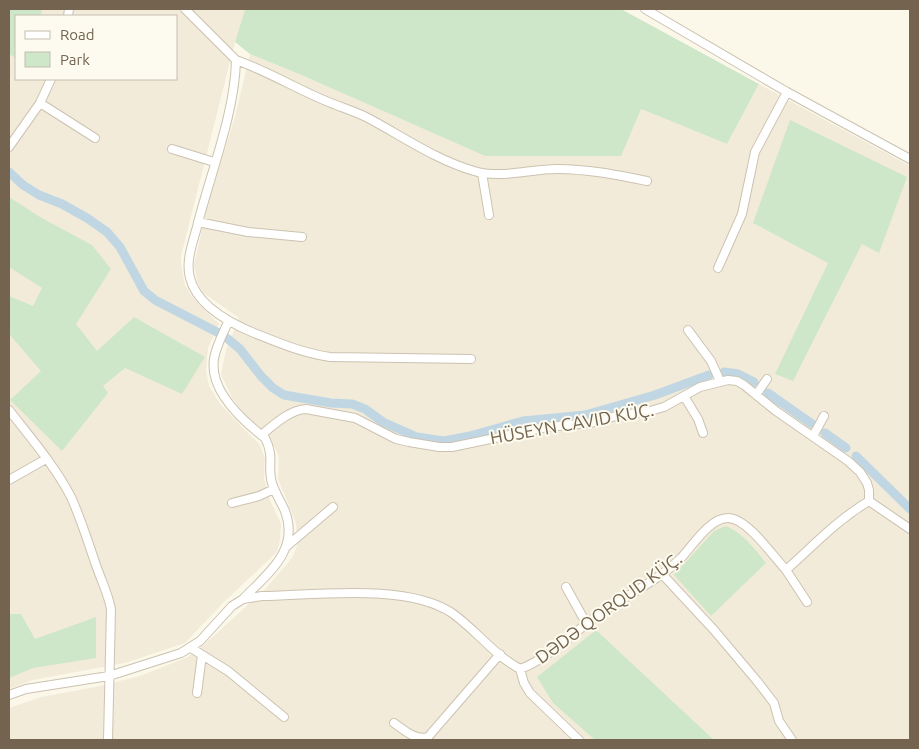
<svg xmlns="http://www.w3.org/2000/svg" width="919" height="749" font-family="Ubuntu,sans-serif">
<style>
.residential{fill:#f2ebd9;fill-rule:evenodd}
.green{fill:#cfe7c9}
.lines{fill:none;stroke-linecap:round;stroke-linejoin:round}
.canal{stroke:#c0d7e3;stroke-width:9}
.street-casing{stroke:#ccc2b1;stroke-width:10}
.street{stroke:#fff;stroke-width:8}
.labels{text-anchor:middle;stroke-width:4;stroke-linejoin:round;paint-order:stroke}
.street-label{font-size:18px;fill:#73634f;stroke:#fdfbf0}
</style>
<rect width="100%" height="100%" fill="#fbf8ea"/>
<!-- residential -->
<path class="residential" d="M 9,9 L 245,9 L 235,42 L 181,256 L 181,265 L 185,285 L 193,298 L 219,324 L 208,348 L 206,370 L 209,386 L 220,404 L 260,445 L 265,459 L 264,478 L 270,500 L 281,524 L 280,540 L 277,552 L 223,603 L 185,643 L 125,663 L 33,680 L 9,689 ZM 16,16 L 176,16 L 176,79 L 16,79 Z
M 250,54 L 299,74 L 485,156 L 641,109 L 727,144 L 759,84 L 910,166 L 910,740 L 9,740 L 9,708 L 41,697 L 95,687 L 140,676 L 188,657 L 205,644 L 266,588 L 292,558 L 297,546 L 296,523 L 278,479 L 279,457 L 271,439 L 262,429 L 246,417 L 232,398 L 221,374 L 226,350 L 239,318 L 202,292 L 197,281 L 194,265 L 208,203 L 235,117 Z"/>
<!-- green -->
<path class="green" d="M 9,9 L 42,9 L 41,16 L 16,16 L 16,58 L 9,54 Z
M 245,9 L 621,9 L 759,84 L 727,144 L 641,109 L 621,156 L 485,156 L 299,74 L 250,54 L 235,42 Z
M 790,120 L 907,177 L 879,253 L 862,244 L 793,381 L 775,374 L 828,263 L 753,223 Z
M 9,197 L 40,217 L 92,245 L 111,269 L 76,324 L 97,351 L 134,317 L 205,357 L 182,394 L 125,368 L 103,386 L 108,393 L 62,451 L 10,400 L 41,371 L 9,334 L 9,296 L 33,306 L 42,288 L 9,267 Z
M 726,526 C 744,534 754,548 766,563 L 711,616 L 674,575 L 714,531 Z
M 9,614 L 21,614 L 35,639 L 96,617 L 96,658 L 33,668 L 9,678 Z
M 596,630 L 714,740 L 595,740 L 553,703 L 537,677 Z"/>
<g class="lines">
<!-- canal -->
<path class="canal" d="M 9,172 L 23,185 L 39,195 L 62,204 L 87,218 L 107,232 L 120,247 L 144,291 L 155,300 L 215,331 L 228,339 L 240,349 L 261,376 L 273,388 L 284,395 L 331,403 L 352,404 L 365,409 L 383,422 L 417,437 L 444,441 L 470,436 L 523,421 L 585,415 L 655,395 L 709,375
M 724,372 L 738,374 L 754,382
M 768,393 L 812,424
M 825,433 L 846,448
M 856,456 L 910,509"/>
<!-- street casing -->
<g class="street-casing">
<path id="street" d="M 185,9 L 236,60 C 235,112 211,172 198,223 C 194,240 185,260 190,278 C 197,306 230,323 254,333 C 279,343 303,353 330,357 L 471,359
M 645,9 L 787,92 L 910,159
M 68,16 L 69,9
M 236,60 C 267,71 295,88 326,101 C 340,107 354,111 368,118 C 402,136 436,160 474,171 C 500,179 530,169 557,169 C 588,169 617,175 647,181
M 40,103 L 95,138
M 9,147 L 40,103 L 51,79
M 172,149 L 214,162
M 482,173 L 489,215
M 198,222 L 248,232 L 302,237
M 718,268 L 742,214 L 755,152 L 787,92
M 228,322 C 223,334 216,346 214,359 C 209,390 243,421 265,438 C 275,457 267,466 272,483 C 275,493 281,502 285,511 C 300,551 267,574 243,599
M 688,330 L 711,361 L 720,381
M 756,395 L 767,379
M 684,396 L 698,419 L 703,433
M 9,410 C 30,437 55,466 71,497 C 81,519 88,542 96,565 C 101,580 108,593 111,609 L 108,740
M 261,435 C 274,425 289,410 306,409 L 355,418 L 396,439 L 409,442 L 439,447 L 452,447 L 547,427 L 591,423 L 616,416 L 650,411 L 664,407 L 700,387 L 728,380 L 737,381 L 744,385 L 776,411 L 848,461 L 860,472 L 867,483 L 869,490 L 869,501
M 813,436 L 824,416
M 9,480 L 46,459
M 869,501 L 910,529
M 232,503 L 259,496 L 274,489
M 287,546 L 333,507
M 786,570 L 807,602
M 662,574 L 714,630 L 757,681 L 774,703 L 779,721 L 792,740
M 566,587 L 586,623
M 191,648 L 228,671 L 284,717
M 520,669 L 524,683 L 530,693 L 579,740
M 197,693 L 202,655
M 9,695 L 26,689 L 109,676 L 181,653 L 200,641 L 232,606 L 243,599 L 262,596 C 315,595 408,583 452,613 C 476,630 494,655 520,669 C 548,659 574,632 598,615 C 625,596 656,582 680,559 C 692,547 709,518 728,518 C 747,518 773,556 786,570 C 813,546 837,520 869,501
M 394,723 C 404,730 416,741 428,737 L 500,654"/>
</g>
<!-- street -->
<use href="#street" class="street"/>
</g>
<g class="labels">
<!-- street labels -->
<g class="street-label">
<text transform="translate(572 424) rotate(-10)" y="6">HÜSEYN CAVID KÜÇ.</text>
<text transform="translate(609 608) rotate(-36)" y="6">DƏDƏ QORQUD KÜÇ.</text>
</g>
</g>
<!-- border -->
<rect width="919" height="749" fill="none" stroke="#73634f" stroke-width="20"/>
<!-- legend -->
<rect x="15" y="15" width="162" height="65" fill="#fdfbf0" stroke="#c6beb0"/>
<rect x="25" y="31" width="25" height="8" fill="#ffffff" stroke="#c6beb0"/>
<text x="60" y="40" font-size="15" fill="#73634f">Road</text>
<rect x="25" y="52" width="25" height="15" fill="#cfe7c9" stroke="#c6beb0"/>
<text x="60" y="65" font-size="15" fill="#73634f">Park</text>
</svg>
